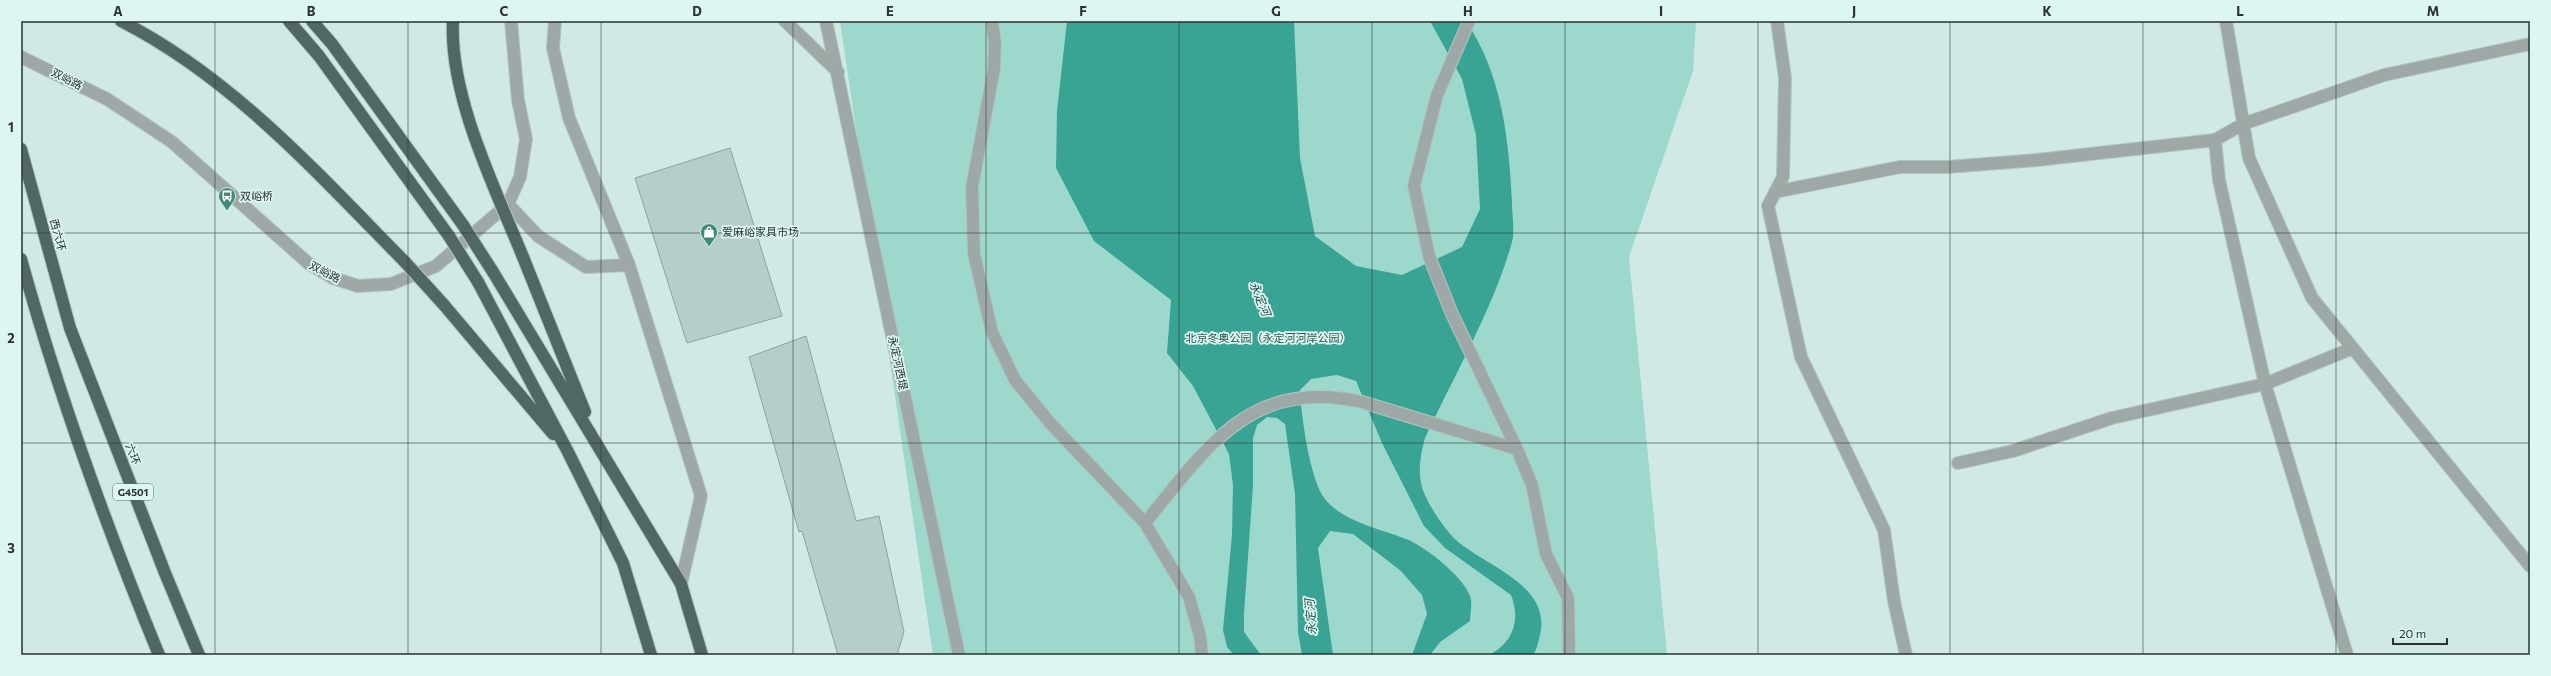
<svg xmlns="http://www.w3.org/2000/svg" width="2551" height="676" font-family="Commissioner,'Noto Sans SC',sans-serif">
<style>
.green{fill:#9dd8cd}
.water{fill:#39a494}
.building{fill:#b6cec9;stroke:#8ba39e}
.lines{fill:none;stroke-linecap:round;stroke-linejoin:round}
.minor-casing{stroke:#afc5c0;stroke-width:14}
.highway-casing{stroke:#afc5c0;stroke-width:14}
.minor{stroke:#9ea9a7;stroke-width:12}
.highway{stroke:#516763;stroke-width:12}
.highway-bridge-casing{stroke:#afc5c0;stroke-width:14;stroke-linecap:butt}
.highway-bridge{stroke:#516763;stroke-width:12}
.grid{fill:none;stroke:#293331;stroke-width:1;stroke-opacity:0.55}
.labels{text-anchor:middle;stroke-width:3.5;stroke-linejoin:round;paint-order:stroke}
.shield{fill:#ddf6f1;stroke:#5f6e6b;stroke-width:1}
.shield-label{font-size:10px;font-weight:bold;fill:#293331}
.street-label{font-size:11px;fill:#293331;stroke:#ddf6f1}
.poi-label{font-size:11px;fill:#293331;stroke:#ddf6f1;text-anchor:start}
.park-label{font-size:11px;fill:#29564f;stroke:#ddf6f1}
.water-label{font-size:12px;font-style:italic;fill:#25524b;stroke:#ddf6f1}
.neatline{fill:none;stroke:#293331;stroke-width:1.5}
.grid-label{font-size:13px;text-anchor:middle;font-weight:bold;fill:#293331}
</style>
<rect width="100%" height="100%" fill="#d0e9e4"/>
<!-- green -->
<path class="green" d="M 840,21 L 1696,21 L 1693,71 L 1629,257 L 1667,655 L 933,655 Z"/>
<!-- water -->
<path class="water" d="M 1067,21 L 1294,21 L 1300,158 L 1315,236 L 1356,266 L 1402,275 L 1462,247 L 1480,209 L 1476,135 L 1462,79 L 1430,21 L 1466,21 C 1502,75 1509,139 1512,203 C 1512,215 1515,231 1512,242 C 1494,307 1454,376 1425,438 C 1421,452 1418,468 1421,483 C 1424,499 1443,528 1456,540 C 1485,566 1552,585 1540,635 C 1538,643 1537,649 1533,655 L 1489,655 C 1513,643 1521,620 1511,595 L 1445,548 L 1424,526 L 1382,443 L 1356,381 L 1337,375 L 1311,379 L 1300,390 C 1301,415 1310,481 1325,499 C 1343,522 1381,529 1406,539 C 1425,546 1468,580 1471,600 C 1472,606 1470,615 1470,621 L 1440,642 L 1430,655 L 1412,655 L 1427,614 L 1422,595 L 1401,571 L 1353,534 L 1330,531 L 1318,548 L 1333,655 L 1302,655 L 1298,632 L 1295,494 L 1285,424 L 1277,418 L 1267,417 L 1257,425 L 1253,438 L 1253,485 L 1244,614 L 1244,632 L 1261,655 L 1234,655 L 1227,647 L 1223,630 L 1232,535 L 1233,485 L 1229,454 L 1193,386 L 1167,353 L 1171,300 L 1094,241 L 1056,168 L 1057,111 Z"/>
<!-- building -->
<path class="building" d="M 730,148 L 782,316 L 687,343 L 635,178 Z
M 806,336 L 856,521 L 879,516 L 904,632 L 897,655 L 838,655 L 802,531 L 799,532 L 749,357 Z"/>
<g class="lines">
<!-- minor casing -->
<g class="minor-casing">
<path id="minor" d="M 555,21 L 553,48 L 569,118 L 629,265 L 701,496 L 681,584
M 785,21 L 838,72
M 826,21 L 959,655
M 992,21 L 995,44 L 994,69 L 972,187 L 974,254 L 992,332 L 1015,380 L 1051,424 L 1145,523 L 1189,597 L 1200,636 L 1202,655
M 1469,21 L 1437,95 L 1414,186 L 1429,256 L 1452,314 L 1517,449 L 1532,485 L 1546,554 L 1568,598 L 1569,655
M 1777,21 L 1785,78 L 1783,177 L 1768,206 L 1801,357 L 1884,530 L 1894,601 L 1906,655
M 2226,21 L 2249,158 L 2312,298 L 2530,566
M 21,57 L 107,99 L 172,142 L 308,263 L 333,278 L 358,286 L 391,284 L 436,266 L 508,204 L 520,177 L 526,139 L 518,100 L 511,21
M 2215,140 L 2219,180 L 2265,384 L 2347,655
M 1775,192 L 1900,167 L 1947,167 L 2037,160 L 2215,140 L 2243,124 L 2384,75 L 2530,44
M 508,204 L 538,236 L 586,267 L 629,265
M 1958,463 L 2013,451 L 2112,418 L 2265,384 L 2353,348
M 1145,523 C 1208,446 1250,378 1362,402 L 1517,449"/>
</g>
<!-- highway casing -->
<g class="highway-casing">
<path id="highway" d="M 121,21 C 233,78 318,174 405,262
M 289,21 L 319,56 L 449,236
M 312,21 L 332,44 L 463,225
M 21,149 L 70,328 L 165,573 L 199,655
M 523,257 L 585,412
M 21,259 C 58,393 106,526 159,655
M 493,272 L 681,584 L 702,655
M 478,282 L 568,452 L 623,563 L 651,655
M 444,305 L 553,434"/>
</g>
<!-- minor -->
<use href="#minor" class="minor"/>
<!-- highway -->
<use href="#highway" class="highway"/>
<!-- highway-bridge casing -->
<g class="highway-bridge-casing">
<path id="highway-bridge" d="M 453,21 C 449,96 495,188 523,257
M 463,225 L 493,272
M 449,236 L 478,282
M 405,262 L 444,305"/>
</g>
<!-- highway-bridge -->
<use href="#highway-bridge" class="highway-bridge"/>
</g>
<!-- grid -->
<path class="grid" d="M 215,21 L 215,655M 408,21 L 408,655M 601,21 L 601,655M 793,21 L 793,655M 986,21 L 986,655M 1179,21 L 1179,655M 1372,21 L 1372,655M 1565,21 L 1565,655M 1758,21 L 1758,655M 1950,21 L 1950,655M 2143,21 L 2143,655M 2336,21 L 2336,655M 21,233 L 2530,233M 21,443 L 2530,443"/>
<!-- icons -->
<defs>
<g id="bus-pin" transform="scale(0.9)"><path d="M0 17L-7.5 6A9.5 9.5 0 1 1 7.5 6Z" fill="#43887c" stroke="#ddf6f1"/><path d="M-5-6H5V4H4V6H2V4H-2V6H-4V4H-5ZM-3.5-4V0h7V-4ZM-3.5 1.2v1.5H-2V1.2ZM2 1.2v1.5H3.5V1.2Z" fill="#fff"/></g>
<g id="shop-pin" transform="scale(0.9)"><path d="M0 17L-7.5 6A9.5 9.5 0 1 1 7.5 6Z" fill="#43887c" stroke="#ddf6f1"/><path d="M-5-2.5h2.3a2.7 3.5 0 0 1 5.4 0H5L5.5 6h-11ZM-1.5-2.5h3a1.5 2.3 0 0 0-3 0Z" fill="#fff"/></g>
</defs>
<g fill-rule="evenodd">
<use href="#bus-pin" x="227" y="196"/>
<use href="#shop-pin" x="709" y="232"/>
</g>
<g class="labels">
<!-- shield labels -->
<rect class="shield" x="113" y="484" width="40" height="16" rx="3"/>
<g class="shield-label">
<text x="133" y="496">G4501</text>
</g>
<!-- street labels -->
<g class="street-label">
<text transform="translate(67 79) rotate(27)" y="4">双峪路</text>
<text transform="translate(58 235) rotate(75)" y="4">西六环</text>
<text transform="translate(325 272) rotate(27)" y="4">双峪路</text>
<text transform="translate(898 363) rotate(78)" y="4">永定河西堤</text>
<text transform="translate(133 454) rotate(69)" y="4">六环</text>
</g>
<!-- poi labels -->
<g class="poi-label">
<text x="240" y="200">双峪桥</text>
<text x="722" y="236">爱麻峪家具市场</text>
</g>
<!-- park labels -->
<g class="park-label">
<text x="1268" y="342">北京冬奥公园（永定河河岸公园）</text>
</g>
<!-- water labels -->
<g class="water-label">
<text transform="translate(1260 299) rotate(68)" y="4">永定河</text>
<text transform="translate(1311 617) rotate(-94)" y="4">永定河</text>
</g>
</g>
<!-- border -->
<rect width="2551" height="676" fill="none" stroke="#ddf6f1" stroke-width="44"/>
<!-- scale -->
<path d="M2393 638v6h54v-6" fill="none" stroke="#293331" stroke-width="2"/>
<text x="2399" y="638" font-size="12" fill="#293331" stroke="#ddf6f1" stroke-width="3" paint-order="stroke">20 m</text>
<rect x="22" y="22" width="2507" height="632" class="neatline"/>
<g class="grid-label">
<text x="118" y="16">A</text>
<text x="311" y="16">B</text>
<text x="504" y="16">C</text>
<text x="697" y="16">D</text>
<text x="890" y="16">E</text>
<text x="1083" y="16">F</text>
<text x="1276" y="16">G</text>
<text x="1468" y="16">H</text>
<text x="1661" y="16">I</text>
<text x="1854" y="16">J</text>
<text x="2047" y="16">K</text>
<text x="2240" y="16">L</text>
<text x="2433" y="16">M</text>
<text x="11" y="132">1</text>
<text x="11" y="343">2</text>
<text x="11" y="553">3</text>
</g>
</svg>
